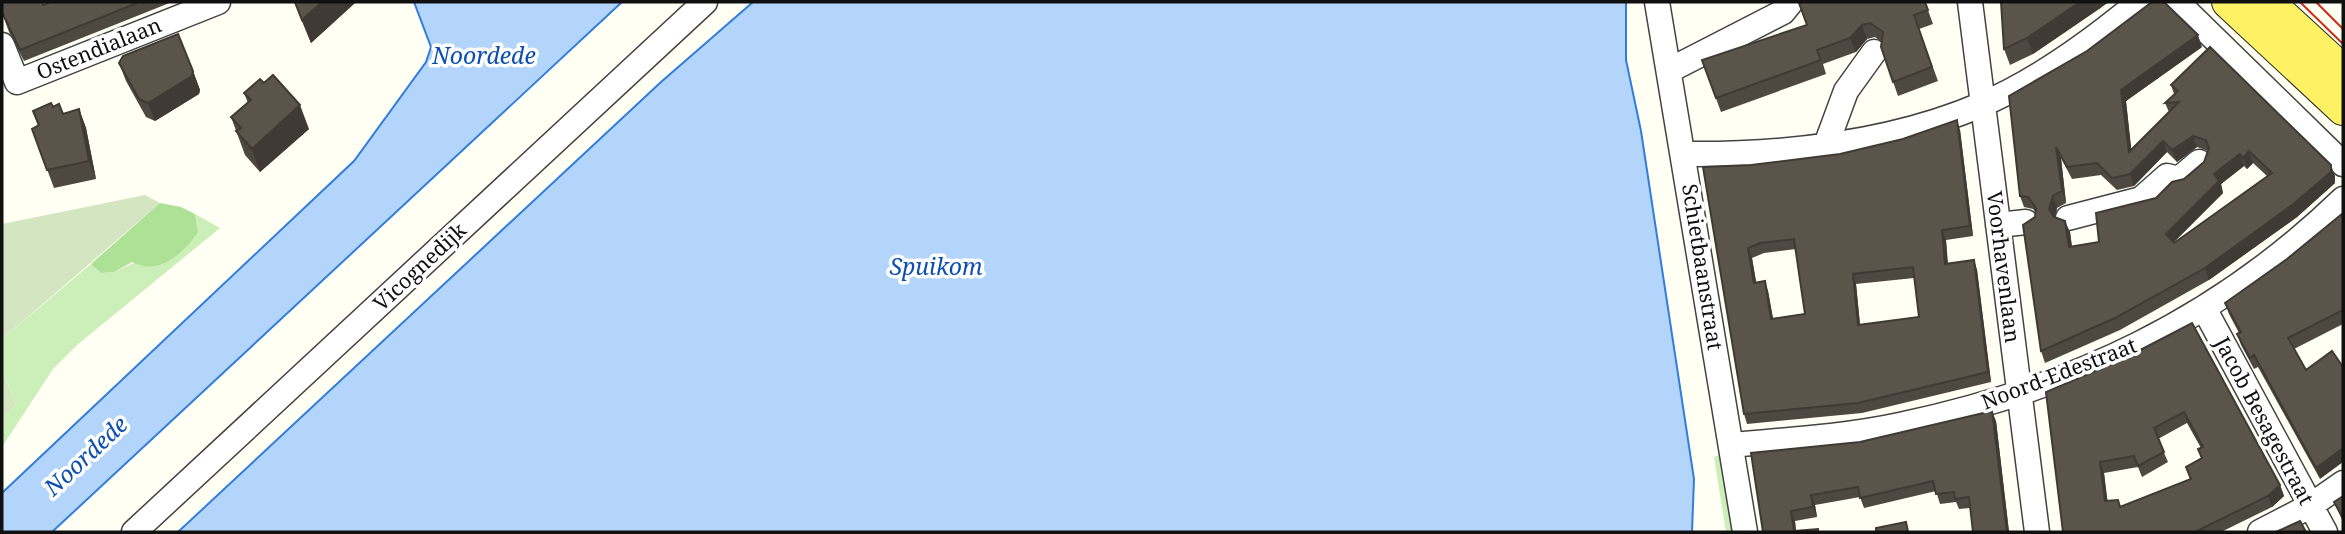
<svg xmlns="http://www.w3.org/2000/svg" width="2345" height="534" font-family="'Noto Serif',serif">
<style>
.green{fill:#cceeb8}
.forest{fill:#ace196}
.cemetery{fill:#d4e5c1}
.water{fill:#b3d5fc;stroke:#327dda;stroke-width:2}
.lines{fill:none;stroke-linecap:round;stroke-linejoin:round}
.minor-casing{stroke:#434343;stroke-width:27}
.major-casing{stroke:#212121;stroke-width:34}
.minor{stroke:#fff;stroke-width:24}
.major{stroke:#fff164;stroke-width:32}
.tram{stroke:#d02d19;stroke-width:2}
.wall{fill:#4d4840;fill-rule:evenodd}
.shaded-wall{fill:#3f3b34}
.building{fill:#5a544b;stroke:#3f3b34;stroke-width:2;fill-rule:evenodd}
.labels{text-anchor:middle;stroke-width:7;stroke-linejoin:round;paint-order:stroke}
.street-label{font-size:21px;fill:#101010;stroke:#fff}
.water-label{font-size:23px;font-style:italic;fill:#0b4fb0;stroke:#fff}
</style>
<rect width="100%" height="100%" fill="#fffff4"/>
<!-- green -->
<path class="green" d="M 195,214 L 220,228 L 77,345 L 53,369 L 2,447 L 2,420 L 16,405 L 2,369 L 2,339 L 91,264 L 101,273 L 114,272 L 198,234 Z
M 1720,455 L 1733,532 L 1726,532 L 1714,457 Z"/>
<!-- forest -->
<path class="forest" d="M 160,203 L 181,207 L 195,214 L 198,233 C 181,254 160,276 132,262 L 114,272 L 101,273 L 91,264 Z"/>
<!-- cemetery -->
<path class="cemetery" d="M 145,195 L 160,203 L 2,339 L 2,224 Z
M 2,369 L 16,405 L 2,420 Z"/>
<!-- water -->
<path class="water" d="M 414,2 L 622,2 L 52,532 L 2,532 L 2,493 L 354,161 L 426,62 L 431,47 Z
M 753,2 L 1626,2 L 1626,60 L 1641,131 L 1694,479 L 1692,532 L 178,532 L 661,82 Z"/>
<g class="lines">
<!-- minor casing -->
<g class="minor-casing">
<path id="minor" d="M 1657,2 L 1745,532
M 1970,2 L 2037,532
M 2177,2 L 2343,164
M 2,45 L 17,82 L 218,2
M 1670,70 L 1783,12 L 1791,2
M 1826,145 L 1846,91 L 1874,52
M 1684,154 C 1784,155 1890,144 1983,104 C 2039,80 2092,41 2139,2
M 2068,218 L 2141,199 L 2167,176 L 2179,179 L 2199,162
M 1998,225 L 2026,222
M 2205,310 L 2325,532
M 1731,445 C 1787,440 1844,437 1900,425 C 2071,389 2217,321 2343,199
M 134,532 L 705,2
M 2260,532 L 2310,506 L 2343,483"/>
</g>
<!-- major casing -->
<g class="major-casing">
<path id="major" d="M 2228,2 L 2343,109
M 2268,2 L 2343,71"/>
</g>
<!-- minor -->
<use href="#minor" class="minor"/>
<!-- major -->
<use href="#major" class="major"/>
<!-- tram -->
<path class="tram" d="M 2300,2 L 2343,44
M 2316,2 L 2343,29"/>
</g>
<!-- wall -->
<path class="wall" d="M 51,2 L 172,2 L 24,61 L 9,32 L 2,13 L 43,5 Z
M 294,2 L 356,2 L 311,43 Z
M 1925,2 L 1933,24 L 1919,29 L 1938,81 L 1898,96 L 1881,47 L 1881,42 L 1875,37 L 1867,39 L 1856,52 L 1823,64 L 1826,74 L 1721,112 L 1702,60 Z
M 2001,2 L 2102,7 L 2033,54 L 2010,65 L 2004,49 Z
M 2202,47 L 2126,101 L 2131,150 L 2169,112 L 2165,103 L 2174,94 L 2171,85 L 2335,176 L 2335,183 L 2297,217 L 2209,280 L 2120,330 L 2045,363 L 2041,351 L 2036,213 L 2033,209 L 2024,207 L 2020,196 L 2009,96 ZM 2197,147 L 2208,151 L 2204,162 L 2184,179 L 2156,198 L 2099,242 L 2072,246 L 2070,232 L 2055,217 L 2057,208 L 2066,203 L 2061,158 L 2072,179 L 2101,175 L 2117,190 L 2134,186 L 2167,152 L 2177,162 ZM 2253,163 L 2267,176 L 2174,243 L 2173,243 L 2223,193 L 2221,184 L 2244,166 L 2247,169 Z
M 119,63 L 193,71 L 200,90 L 199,94 L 155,121 L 146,117 L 126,81 Z
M 244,93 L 309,129 L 260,172 L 245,155 L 231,117 L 248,103 Z
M 53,107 L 63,114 L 79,109 L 86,128 L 96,179 L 54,188 L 32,129 L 38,126 L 33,111 Z
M 1960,130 L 1973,236 L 1946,240 L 1948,263 L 1974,260 L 1977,270 L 1991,382 L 1862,413 L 1747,424 L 1744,414 L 1751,165 L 1840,154 ZM 1796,249 L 1805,314 L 1773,319 L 1768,291 L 1756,282 L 1752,258 L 1764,253 ZM 1914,278 L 1919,317 L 1860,325 L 1856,284 Z
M 2343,213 L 2343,324 L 2294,349 L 2320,479 L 2258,367 L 2254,369 L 2241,345 L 2237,334 L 2239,333 L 2229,314 L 2225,303 L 2287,259 Z
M 2123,359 L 2280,485 L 2284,496 L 2272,507 L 2221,532 L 2063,532 ZM 2187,423 L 2201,448 L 2198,449 L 2201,458 L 2186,467 L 2190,479 L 2120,507 L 2107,501 L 2104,473 L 2138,467 L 2142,477 L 2168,462 L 2158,439 Z
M 1996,421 L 2009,532 L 1973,532 L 1970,508 L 1959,509 L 1956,502 L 1940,504 L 1936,491 L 1864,508 L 1860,497 L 1815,505 L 1817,517 L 1795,521 L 1796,531 L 1819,532 L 1763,532 L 1860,442 Z
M 2343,496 L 2343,522 L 2334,502 Z"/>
<!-- shaded-wall -->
<path class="shaded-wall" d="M 322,2 L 356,2 L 311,43 L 302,20 Z
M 2080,2 L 2109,2 L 2033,54 L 2027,38 Z
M 1862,25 L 1867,39 L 1856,52 L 1850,38 Z
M 2198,35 L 2202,47 L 2126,101 L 2133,164 L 2129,152 L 2121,90 Z
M 193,71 L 200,90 L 199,94 L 155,121 L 148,103 Z
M 300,105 L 309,129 L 260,172 L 252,149 Z
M 79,109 L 86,128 L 96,179 L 89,161 Z
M 1957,120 L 1960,130 L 1973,236 L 1970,226 Z
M 2193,136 L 2197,147 L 2177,162 L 2172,150 Z
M 2163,141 L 2167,152 L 2134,186 L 2130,174 Z
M 2056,147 L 2061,158 L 2066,203 L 2062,191 Z
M 2249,151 L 2253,163 L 2247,169 L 2243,158 Z
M 2240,154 L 2244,166 L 2221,184 L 2223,193 L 2170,246 L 2166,234 L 2214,174 Z
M 2331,165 L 2335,176 L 2335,183 L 2297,217 L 2209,280 L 2205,268 Z
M 2053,196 L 2057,208 L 2054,221 L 2049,209 Z
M 2065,221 L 2070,232 L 2073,258 L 2069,247 Z
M 1942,230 L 1946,240 L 1948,273 L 1945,264 Z
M 1748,248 L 1752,258 L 1758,293 L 1754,283 Z
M 1974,260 L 1977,270 L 1991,382 L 1988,372 Z
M 1853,274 L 1856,284 L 1861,335 L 1858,325 Z
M 1765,281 L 1768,291 L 1775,329 L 1771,319 Z
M 1992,411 L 1996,421 L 2009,532 L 2007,532 Z
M 2343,448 L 2343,462 L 2320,479 L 2316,468 Z
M 2100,462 L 2104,473 L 2109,512 L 2105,501 Z
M 2280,485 L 2284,496 L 2272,507 L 2268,496 Z
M 1811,495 L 1815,505 L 1817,517 L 1813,507 Z
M 1791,511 L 1795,521 L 1796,532 L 1795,532 Z"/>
<!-- building -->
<path class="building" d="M 2,2 L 42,2 L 43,5 L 51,2 L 140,2 L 20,50 L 2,12 Z
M 295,2 L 322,2 L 302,20 Z
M 1804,2 L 1925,2 L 1928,10 L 1914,15 L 1932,67 L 1893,82 L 1881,47 L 1883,32 L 1870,23 L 1862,25 L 1850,38 L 1817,50 L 1821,60 L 1716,98 L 1702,60 L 1807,25 L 1799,3 Z
M 2001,2 L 2080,2 L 2027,38 L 2004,49 Z
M 2152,2 L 2164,2 L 2198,35 L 2121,90 L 2129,152 L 2179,102 L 2165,103 L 2178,91 L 2171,85 L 2210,47 L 2331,165 L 2331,172 L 2292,205 L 2205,268 L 2115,318 L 2041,351 L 2023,225 L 2035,217 L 2036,208 L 2028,197 L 2020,196 L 2009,96 L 2087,51 ZM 2193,136 L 2206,140 L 2209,148 L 2204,162 L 2184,179 L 2172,182 L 2156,198 L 2096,213 L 2099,242 L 2069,247 L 2065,221 L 2054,217 L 2049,209 L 2053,196 L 2062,191 L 2056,147 L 2067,167 L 2097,163 L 2112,178 L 2130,174 L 2163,141 L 2172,150 ZM 2249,151 L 2272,173 L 2174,243 L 2166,234 L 2219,181 L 2214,174 L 2240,154 L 2243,158 Z
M 178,34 L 193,71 L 192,76 L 148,103 L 139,99 L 119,63 L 123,56 Z
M 273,75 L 300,105 L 252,149 L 236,131 L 241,128 L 231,117 L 251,100 L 244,93 L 260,79 L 264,83 Z
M 51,103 L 53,107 L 59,104 L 63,114 L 79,109 L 89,161 L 47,170 L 32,129 L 39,125 L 33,111 Z
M 1957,120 L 1970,226 L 1942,230 L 1945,264 L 1974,260 L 1988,372 L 1858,403 L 1744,414 L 1703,167 L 1751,165 L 1840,154 L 1903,139 ZM 1794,239 L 1805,314 L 1771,319 L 1765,281 L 1754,283 L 1748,248 L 1760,243 ZM 1913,267 L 1919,317 L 1858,325 L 1853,274 Z
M 2343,213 L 2343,310 L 2288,338 L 2306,370 L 2332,351 L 2343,367 L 2343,448 L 2316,468 L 2254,355 L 2250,358 L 2237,334 L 2241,332 L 2225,303 L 2287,259 Z
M 2192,323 L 2280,485 L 2268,496 L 2195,532 L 2063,532 L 2046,392 L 2123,359 ZM 2184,412 L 2203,447 L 2198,449 L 2202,458 L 2186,467 L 2191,479 L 2120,507 L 2118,500 L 2105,501 L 2100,462 L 2134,456 L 2138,466 L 2164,452 L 2154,428 Z
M 1992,411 L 2007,532 L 1973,532 L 1969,497 L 1955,499 L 1954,492 L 1936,494 L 1933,481 L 1860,498 L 1858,487 L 1811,495 L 1813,507 L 1791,511 L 1794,531 L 1818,529 L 1818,532 L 1763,532 L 1751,453 L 1860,442 Z
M 2343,496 L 2343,518 L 2334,502 Z
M 2300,521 L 2306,532 L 2276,532 Z
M 1906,522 L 1908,532 L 1876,532 L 1876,528 Z"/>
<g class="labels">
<!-- street labels -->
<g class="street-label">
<text transform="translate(99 49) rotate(-22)" y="7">Ostendialaan</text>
<text transform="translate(420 267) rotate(-43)" y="7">Vicognedijk</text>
<text transform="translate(1702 267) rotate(81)" y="7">Schietbaanstraat</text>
<text transform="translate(2003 267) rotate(83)" y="7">Voorhavenlaan</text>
<text transform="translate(2059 374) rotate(-21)" y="7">Noord-Edestraat</text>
<text transform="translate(2264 421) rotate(62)" y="7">Jacob Besagestraat</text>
</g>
<!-- water labels -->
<g class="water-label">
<text x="484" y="64">Noordede</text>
<text x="936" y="275">Spuikom</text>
<text transform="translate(86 456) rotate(-43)" y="8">Noordede</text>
</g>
</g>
<!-- border -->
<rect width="2345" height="534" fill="none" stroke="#101010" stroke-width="7"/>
</svg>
